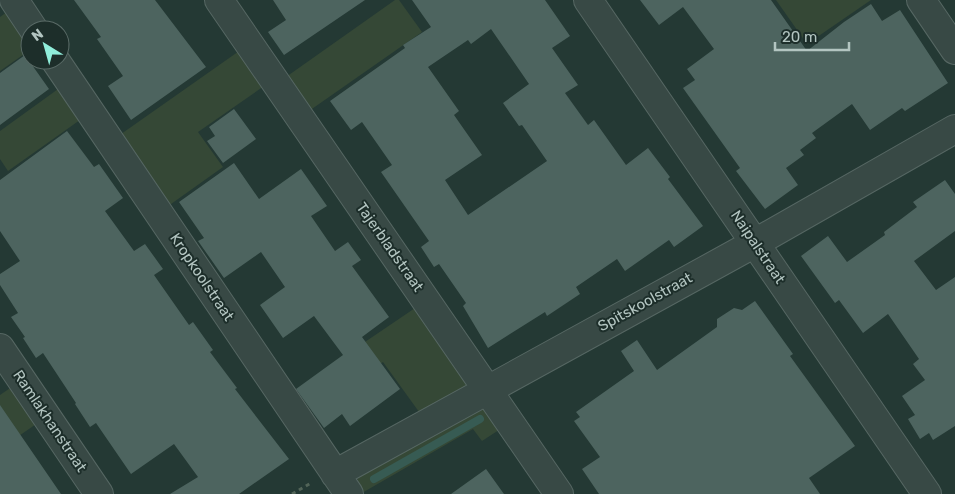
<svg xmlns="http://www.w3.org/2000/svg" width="955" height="494" font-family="Rubik,sans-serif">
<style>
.green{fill:#354836}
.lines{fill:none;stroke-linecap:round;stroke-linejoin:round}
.stream{stroke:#375b53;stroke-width:8}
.building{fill:#4d645f;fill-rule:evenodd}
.minor-casing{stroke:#566763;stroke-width:30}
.path{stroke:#526458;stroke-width:3;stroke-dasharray:4 4;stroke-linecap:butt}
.minor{stroke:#384945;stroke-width:28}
.labels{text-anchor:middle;stroke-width:4;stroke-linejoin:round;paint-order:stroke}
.street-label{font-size:15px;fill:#b3c5c1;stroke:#1d2e2a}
</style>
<rect width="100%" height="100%" fill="#243934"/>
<!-- green -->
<path class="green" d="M 395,0 L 399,0 L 422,32 L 309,111 L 286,77 Z
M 776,0 L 871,0 L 807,44 Z
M 11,9 L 30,35 L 30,50 L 0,71 L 0,17 Z
M 242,49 L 267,84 L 198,132 L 223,167 L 164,209 L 114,139 Z
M 65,84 L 87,115 L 8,171 L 0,159 L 0,131 Z
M 418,306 L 469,387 L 422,416 L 383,362 L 375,367 L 359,346 Z
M 16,384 L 42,420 L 0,449 L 0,395 Z
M 477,401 L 502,428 L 482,441 L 473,429 L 362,493 L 357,486 L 358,476 Z"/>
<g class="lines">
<!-- stream -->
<path class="stream" d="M 374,479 L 480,419"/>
</g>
<!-- building -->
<path class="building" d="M 74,0 L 155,0 L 206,67 L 131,120 L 108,86 L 123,76 L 97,39 L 101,37 Z
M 273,0 L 365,0 L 284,55 L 268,32 L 286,20 Z
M 412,0 L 545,0 L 570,36 L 552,48 L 578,85 L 565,93 L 588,125 L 594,120 L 626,165 L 648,148 L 670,177 L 668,179 L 703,226 L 674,247 L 669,240 L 625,271 L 617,259 L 576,287 L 580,294 L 547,316 L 545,312 L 488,348 L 463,306 L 466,303 L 439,264 L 434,267 L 421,247 L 429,241 L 381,172 L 392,165 L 362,122 L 351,130 L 330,101 L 405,48 L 403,45 L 431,27 ZM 491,29 L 529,84 L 503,103 L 519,126 L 522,125 L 547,161 L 468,215 L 445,180 L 482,155 L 454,115 L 459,111 L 428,67 L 468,40 L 471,44 Z
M 640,0 L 771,0 L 807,51 L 844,22 L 871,4 L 882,21 L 900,10 L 948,83 L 905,111 L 902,108 L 870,130 L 852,104 L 812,133 L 816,138 L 800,150 L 804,155 L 786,168 L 798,185 L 765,209 L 736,171 L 740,168 L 683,88 L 695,80 L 687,69 L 714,49 L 683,7 L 659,25 Z
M 25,55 L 49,89 L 0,125 L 0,73 Z
M 234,109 L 256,139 L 223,163 L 207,141 L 215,136 L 209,127 Z
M 67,131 L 94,167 L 99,164 L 123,198 L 105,211 L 134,251 L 145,244 L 163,269 L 154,275 L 189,325 L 193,322 L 213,350 L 210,352 L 237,388 L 235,389 L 289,459 L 239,494 L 170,494 L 198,477 L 174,444 L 131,474 L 96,423 L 90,427 L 75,404 L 76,403 L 43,353 L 36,358 L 23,338 L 25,337 L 11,317 L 18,313 L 0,285 L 0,274 L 20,261 L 0,231 L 0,180 Z
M 234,163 L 259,199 L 301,169 L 327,206 L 311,216 L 335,251 L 348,242 L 361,260 L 352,266 L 389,317 L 362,337 L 400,389 L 350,426 L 342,414 L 324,428 L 296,389 L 343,355 L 314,316 L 283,338 L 260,305 L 285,287 L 261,252 L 224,278 L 198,241 L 204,238 L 179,202 Z
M 945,180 L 955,194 L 955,231 L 914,261 L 936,290 L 955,277 L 955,426 L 933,440 L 929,433 L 920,439 L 908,419 L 915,415 L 902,396 L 925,380 L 913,364 L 919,359 L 888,314 L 863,333 L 839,300 L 835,303 L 801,256 L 828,236 L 847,262 L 885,235 L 884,232 L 917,207 L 913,202 Z
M 755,301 L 793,354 L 790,356 L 855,446 L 809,478 L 820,494 L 599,494 L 582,469 L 600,457 L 574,421 L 580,417 L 576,412 L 634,371 L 621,351 L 637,340 L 657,370 L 717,327 L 717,319 L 734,308 L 742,310 Z
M 0,405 L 61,494 L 0,494 Z
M 486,469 L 504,494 L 451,494 Z"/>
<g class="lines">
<!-- minor casing -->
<g class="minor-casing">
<path id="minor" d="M 14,0 L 34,30
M 219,0 L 559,494
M 588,0 L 927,494
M 921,0 L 955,50
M 55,60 L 349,494
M 0,348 L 99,494
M 335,474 L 755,243 L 955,129"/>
</g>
<!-- path -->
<path class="path" d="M 292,494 L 311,483"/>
<!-- minor -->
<use href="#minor" class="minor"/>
</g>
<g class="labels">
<!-- street labels -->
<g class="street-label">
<text transform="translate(390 247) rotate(55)" y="5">Tajerbladstraat</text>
<text transform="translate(758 247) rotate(56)" y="5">Naipalstraat</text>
<text transform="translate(202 277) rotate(56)" y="5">Kropkoolstraat</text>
<text transform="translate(645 302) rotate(-29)" y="5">Spitskoolstraat</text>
<text transform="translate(50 421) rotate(56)" y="5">Ramlakhanstraat</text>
</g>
</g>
<!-- north arrow -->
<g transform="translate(45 45) rotate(323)"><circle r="24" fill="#1d2e2a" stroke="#596a66"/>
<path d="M0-4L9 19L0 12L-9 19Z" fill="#90edda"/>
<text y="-8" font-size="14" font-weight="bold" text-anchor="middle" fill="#b3c5c1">N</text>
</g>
<!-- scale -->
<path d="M775 42v8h74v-8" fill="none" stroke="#b3c5c1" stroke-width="2.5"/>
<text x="782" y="42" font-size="15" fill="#b3c5c1" stroke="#1d2e2a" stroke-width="4" paint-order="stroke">20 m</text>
</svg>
